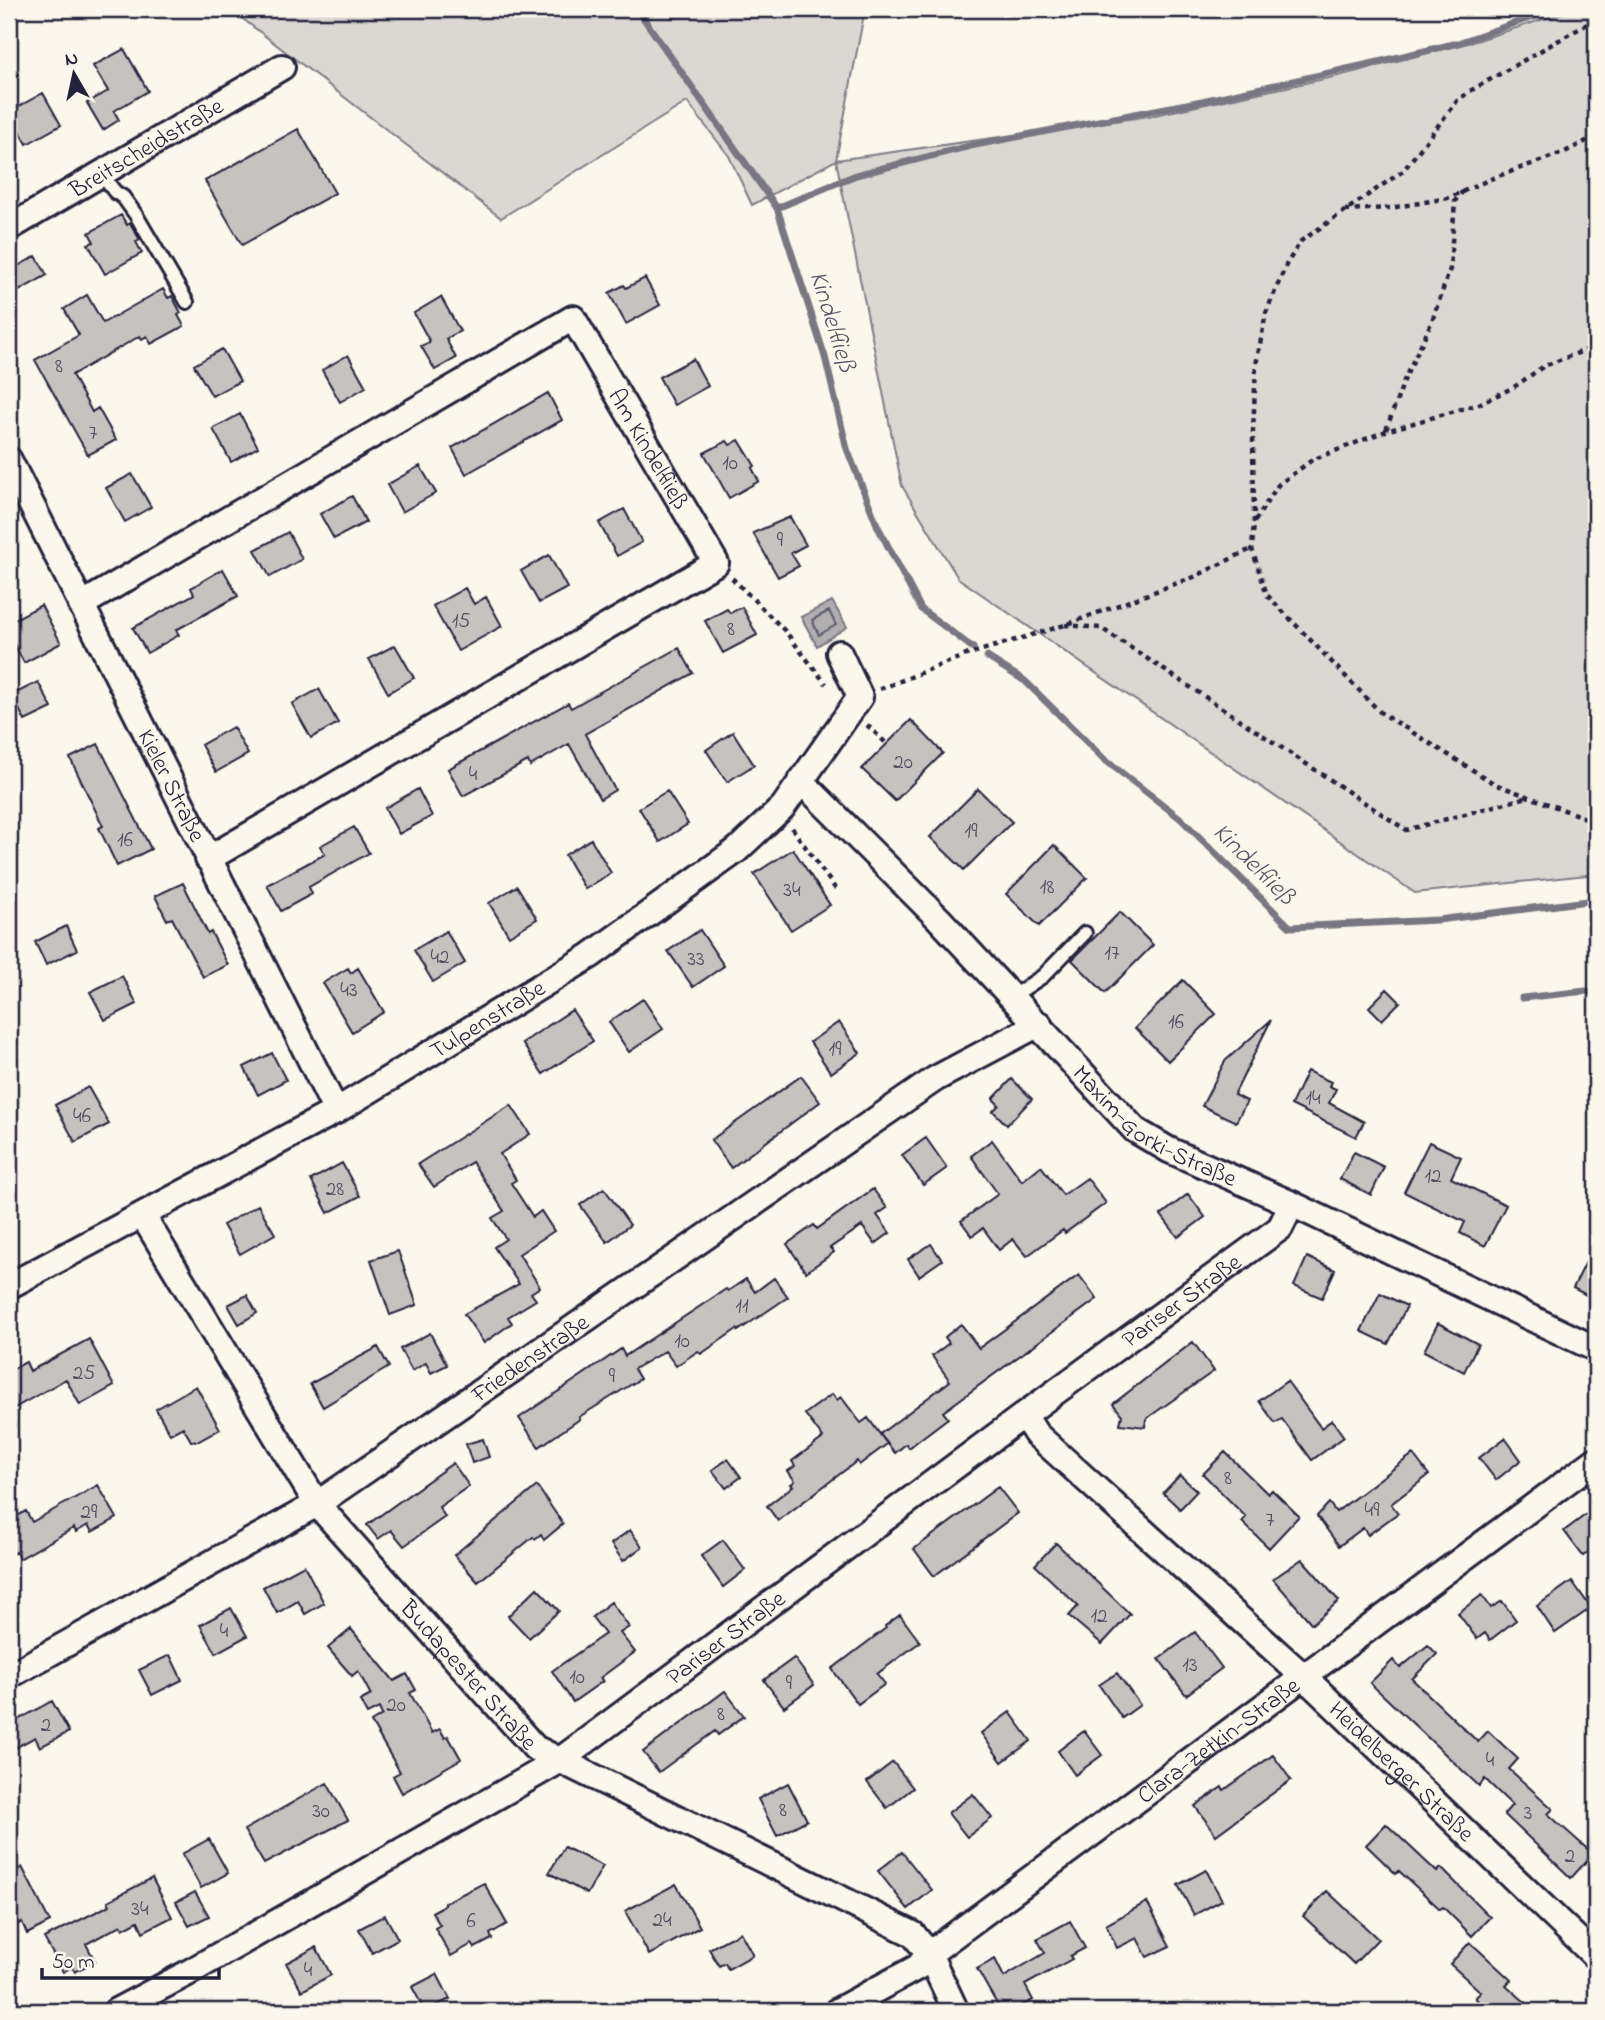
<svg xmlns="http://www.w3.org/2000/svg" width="1605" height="2020" font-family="'Indie Flower',sans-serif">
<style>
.green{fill:#dbd8d3;stroke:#7e7d87;stroke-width:2}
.water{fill:#b1aeb0;stroke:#787681;stroke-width:2}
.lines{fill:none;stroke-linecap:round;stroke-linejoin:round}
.shore{stroke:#5b5a6a;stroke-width:2}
.stream{stroke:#787681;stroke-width:7}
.building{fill:#c6c2c0;stroke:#22223b;stroke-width:2}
.service-casing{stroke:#22223b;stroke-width:18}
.minor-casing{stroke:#22223b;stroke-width:30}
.path{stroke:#22223b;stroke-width:4.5;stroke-dasharray:5 5;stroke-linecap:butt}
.service{stroke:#fbf7ec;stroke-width:12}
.minor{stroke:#fbf7ec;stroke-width:24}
.labels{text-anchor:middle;stroke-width:5;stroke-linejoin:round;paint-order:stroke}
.number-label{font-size:21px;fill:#4b4a5c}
.street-label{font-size:24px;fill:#22223b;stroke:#fbf7ec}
.water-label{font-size:26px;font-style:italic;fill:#545364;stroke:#fbf7ec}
</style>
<rect width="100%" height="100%" fill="#fbf7ec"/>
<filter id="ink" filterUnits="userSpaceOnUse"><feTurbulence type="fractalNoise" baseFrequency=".0143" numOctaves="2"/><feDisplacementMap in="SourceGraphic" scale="14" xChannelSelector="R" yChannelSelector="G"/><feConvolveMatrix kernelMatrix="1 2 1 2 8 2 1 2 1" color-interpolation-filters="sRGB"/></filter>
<g filter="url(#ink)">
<!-- green -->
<path class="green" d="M 230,9 L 865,9 L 836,160 L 1150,116 L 1338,76 L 1476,41 L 1575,9 L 1596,9 L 1596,874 L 1415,893 L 958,578 L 902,486 L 836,160 L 752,205 L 729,156 L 687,102 L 501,218 Z"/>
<!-- water -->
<path class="water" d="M 832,601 L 847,627 L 817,646 L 801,617 Z"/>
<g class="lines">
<!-- shore -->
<path class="shore" d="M 829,611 L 836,625 L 819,635 L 812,620 Z"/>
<!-- stream -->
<path class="stream" d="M 637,9 L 777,208 L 825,357 L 847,449 L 878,527 L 921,609 L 973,648
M 777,208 L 856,175 L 970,146 L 1202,101 L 1374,63 L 1458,43 L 1555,9
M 987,657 L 1025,681 L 1105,760 L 1180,818 L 1290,927 L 1438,920 L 1596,900
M 1522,998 L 1586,991 L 1596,994"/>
</g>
<!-- building -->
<path class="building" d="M 124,49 L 148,91 L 114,111 L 119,120 L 103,130 L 87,103 L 108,91 L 93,66 Z
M 43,93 L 61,125 L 27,144 L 9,112 Z
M 298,129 L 335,193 L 242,245 L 205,181 Z
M 121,215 L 127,225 L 130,223 L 140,240 L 136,242 L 142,253 L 105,274 L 88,244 L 94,242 L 89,233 Z
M 36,256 L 47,275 L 15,293 L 9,281 L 9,271 Z
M 645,278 L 660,305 L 626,324 L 609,293 L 624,285 L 626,288 Z
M 163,289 L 168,298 L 172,296 L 181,313 L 178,315 L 184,326 L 151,344 L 147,336 L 142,339 L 140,336 L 72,375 L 92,412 L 98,408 L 116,440 L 88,455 L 35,360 L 79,335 L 64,309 L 87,295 L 103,323 Z
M 441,297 L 460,331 L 446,339 L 456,358 L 435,370 L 421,346 L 430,342 L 414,313 Z
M 222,349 L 240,381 L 212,396 L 194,365 Z
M 348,355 L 366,387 L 340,402 L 322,370 Z
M 693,359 L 708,386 L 674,405 L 659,377 Z
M 548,393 L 562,420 L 466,474 L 452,448 Z
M 240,414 L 258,447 L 231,462 L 213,429 Z
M 739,440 L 755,466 L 752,468 L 759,481 L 729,498 L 704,453 L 727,441 L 730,445 Z
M 420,466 L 436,493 L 402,512 L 387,485 Z
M 132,474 L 151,507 L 125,522 L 106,488 Z
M 352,496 L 366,522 L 334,539 L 320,514 Z
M 624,509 L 642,542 L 617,556 L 599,523 Z
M 790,517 L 806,545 L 791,553 L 799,566 L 778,577 L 753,533 Z
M 288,532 L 302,559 L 270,577 L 255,550 Z
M 549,555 L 567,588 L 539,603 L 521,571 Z
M 223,569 L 238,596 L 176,630 L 179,635 L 147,653 L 133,628 L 194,594 L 191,588 Z
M 465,588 L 474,604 L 486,597 L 502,626 L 458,651 L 433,606 Z
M 41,605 L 61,643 L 24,663 L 9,634 L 9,622 Z
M 742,607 L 757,635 L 723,653 L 705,621 L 727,609 L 730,613 Z
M 395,645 L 414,678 L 388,693 L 369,659 Z
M 679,648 L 693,673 L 585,734 L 615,790 L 600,799 L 569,744 L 530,766 L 528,761 L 463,796 L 448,769 L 568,703 L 571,708 Z
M 38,682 L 52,708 L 25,721 L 12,695 Z
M 319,689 L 338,723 L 311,738 L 292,704 Z
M 911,720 L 943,753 L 895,801 L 862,769 Z
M 233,727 L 248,754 L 216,772 L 201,745 Z
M 733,732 L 754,765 L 727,782 L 706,750 Z
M 98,744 L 151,849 L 117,866 L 99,828 L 103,826 L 70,758 Z
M 418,789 L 432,816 L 399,834 L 385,808 Z
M 978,789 L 1012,822 L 964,870 L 930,837 Z
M 667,791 L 688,824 L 660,842 L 639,808 Z
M 354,827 L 369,853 L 309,887 L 312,894 L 281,911 L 267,885 L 325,854 L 320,846 Z
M 591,839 L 611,873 L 585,889 L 565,855 Z
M 1054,845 L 1087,878 L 1039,926 L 1006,894 Z
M 793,849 L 830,905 L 791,930 L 754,874 Z
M 183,883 L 208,934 L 211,932 L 228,965 L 203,977 L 172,918 L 167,920 L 155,896 Z
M 517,886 L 537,919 L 509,936 L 489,903 Z
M 1120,912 L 1153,945 L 1105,993 L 1072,960 Z
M 66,926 L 77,950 L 46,965 L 35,942 Z
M 700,930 L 724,966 L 693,987 L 668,951 Z
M 446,931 L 465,963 L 433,982 L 414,950 Z
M 348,968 L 351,973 L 358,968 L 384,1012 L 352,1032 L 323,983 Z
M 122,976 L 137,1004 L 105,1020 L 90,992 Z
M 1183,980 L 1216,1014 L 1168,1061 L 1135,1028 Z
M 1387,989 L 1400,1002 L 1382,1020 L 1369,1007 Z
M 643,999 L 663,1029 L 629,1052 L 609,1022 Z
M 572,1010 L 593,1041 L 543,1074 L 522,1043 Z
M 1271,1020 L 1234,1095 L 1247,1101 L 1236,1122 L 1202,1106 L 1225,1061 Z
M 839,1022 L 860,1053 L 831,1073 L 810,1042 Z
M 272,1053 L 286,1080 L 258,1095 L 244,1067 Z
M 1307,1071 L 1331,1082 L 1329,1086 L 1336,1089 L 1329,1103 L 1364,1122 L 1356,1137 L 1291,1105 Z
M 801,1076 L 820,1102 L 731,1168 L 711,1140 Z
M 1012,1079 L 1032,1099 L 1007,1125 L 993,1111 L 999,1105 L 993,1099 Z
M 88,1087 L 109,1124 L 75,1142 L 55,1105 Z
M 511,1105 L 530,1134 L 500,1154 L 516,1180 L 511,1183 L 533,1217 L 541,1211 L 554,1231 L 519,1254 L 540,1287 L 531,1293 L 536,1300 L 508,1317 L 512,1323 L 484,1343 L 464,1314 L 519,1284 L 494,1247 L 506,1239 L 492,1218 L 504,1211 L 472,1162 L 434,1187 L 418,1164 Z
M 926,1138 L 947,1168 L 923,1185 L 902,1155 Z
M 992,1140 L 1022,1181 L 1041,1166 L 1063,1195 L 1087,1178 L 1106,1203 L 1065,1233 L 1063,1230 L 1027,1256 L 1013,1239 L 999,1250 L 983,1228 L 972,1236 L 961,1221 L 998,1194 L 971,1156 Z
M 1429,1142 L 1461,1157 L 1451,1178 L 1506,1205 L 1485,1246 L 1460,1233 L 1465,1222 L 1404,1192 Z
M 1354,1152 L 1384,1167 L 1371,1195 L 1340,1179 Z
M 342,1163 L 360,1196 L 328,1213 L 311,1180 Z
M 604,1188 L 630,1225 L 607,1242 L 580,1205 Z
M 873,1189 L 887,1208 L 877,1215 L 890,1233 L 875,1244 L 862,1226 L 830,1248 L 834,1252 L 806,1272 L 787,1244 L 814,1225 L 817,1229 Z
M 1188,1194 L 1205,1217 L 1178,1237 L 1161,1215 Z
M 258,1205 L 275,1234 L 240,1254 L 223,1225 Z
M 1596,1242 L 1596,1300 L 1573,1288 Z
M 931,1244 L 942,1260 L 919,1276 L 908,1259 Z
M 398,1251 L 417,1305 L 390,1315 L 371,1260 Z
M 1307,1257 L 1335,1270 L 1322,1298 L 1294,1286 Z
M 1079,1275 L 1097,1299 L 943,1412 L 948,1418 L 919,1440 L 909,1448 L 906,1444 L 895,1453 L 880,1434 L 950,1381 L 932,1356 L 949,1343 L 945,1337 L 961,1324 L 979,1348 Z
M 774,1278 L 788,1297 L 738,1331 L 737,1329 L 701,1354 L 698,1351 L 676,1366 L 665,1351 L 634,1369 L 640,1379 L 579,1417 L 580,1419 L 539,1447 L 519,1418 L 621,1349 L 625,1356 L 726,1289 L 728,1291 L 746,1279 L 755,1292 Z
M 1380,1293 L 1407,1306 L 1388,1344 L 1361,1331 Z
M 247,1295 L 257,1313 L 239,1324 L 228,1305 Z
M 1438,1323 L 1478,1344 L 1464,1372 L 1424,1351 Z
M 430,1333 L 447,1365 L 431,1373 L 426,1363 L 412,1371 L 400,1349 Z
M 89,1339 L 114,1386 L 80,1405 L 66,1379 L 9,1411 L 9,1371 L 26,1362 L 30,1371 Z
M 1193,1342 L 1214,1371 L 1146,1419 L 1145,1427 L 1120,1424 L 1122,1415 L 1113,1404 Z
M 378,1347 L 389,1367 L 323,1407 L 310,1384 Z
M 1287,1381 L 1321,1428 L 1332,1420 L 1344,1437 L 1312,1460 L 1282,1419 L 1275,1423 L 1259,1401 Z
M 196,1386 L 220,1429 L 199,1441 L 191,1441 L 183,1427 L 170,1434 L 156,1409 Z
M 832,1394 L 837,1400 L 841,1397 L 861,1423 L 868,1418 L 887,1444 L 859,1465 L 857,1461 L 778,1521 L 767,1506 L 793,1486 L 791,1484 L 795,1481 L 788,1471 L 795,1466 L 792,1461 L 823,1438 L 805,1414 Z
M 1505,1438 L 1521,1460 L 1496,1480 L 1479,1458 Z
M 483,1439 L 489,1457 L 472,1463 L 466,1444 Z
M 1225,1452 L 1268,1494 L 1272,1490 L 1299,1516 L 1269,1548 L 1242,1522 L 1246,1517 L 1203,1474 Z
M 1413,1454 L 1429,1475 L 1391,1504 L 1398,1513 L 1368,1535 L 1363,1528 L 1339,1546 L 1317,1516 L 1329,1503 L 1336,1512 Z
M 728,1459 L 741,1477 L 726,1488 L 712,1470 Z
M 453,1463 L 469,1486 L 439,1507 L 445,1517 L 404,1546 L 391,1530 L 378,1539 L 367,1525 Z
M 1180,1475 L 1197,1491 L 1180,1509 L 1163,1493 Z
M 98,1485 L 117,1518 L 92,1532 L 88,1525 L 76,1532 L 74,1528 L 19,1559 L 16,1552 L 9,1556 L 9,1521 L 26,1511 L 32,1522 Z
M 537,1486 L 563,1524 L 544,1540 L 541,1534 L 535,1539 L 533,1537 L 478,1582 L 454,1555 Z
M 998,1487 L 1018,1513 L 934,1576 L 914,1549 Z
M 1596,1507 L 1596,1546 L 1583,1556 L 1564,1531 Z
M 630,1530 L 642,1547 L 623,1561 L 611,1544 Z
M 723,1540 L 745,1570 L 723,1587 L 701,1556 Z
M 1056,1543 L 1130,1614 L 1102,1644 L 1069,1616 L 1078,1606 L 1035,1565 Z
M 1302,1559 L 1339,1601 L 1312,1624 L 1273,1579 Z
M 304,1565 L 324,1603 L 305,1614 L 298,1601 L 277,1613 L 263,1587 Z
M 1572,1581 L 1591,1608 L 1555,1633 L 1537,1606 Z
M 537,1588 L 559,1611 L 529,1638 L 508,1616 Z
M 1482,1595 L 1491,1608 L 1502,1601 L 1516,1620 L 1490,1640 L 1485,1633 L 1477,1639 L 1458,1613 Z
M 611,1602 L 629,1627 L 620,1633 L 635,1652 L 600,1678 L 603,1681 L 573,1702 L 552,1671 L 605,1634 L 592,1617 Z
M 231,1608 L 247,1636 L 216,1653 L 200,1625 Z
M 900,1615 L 920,1642 L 877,1674 L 885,1684 L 858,1704 L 832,1669 L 886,1628 L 885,1626 Z
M 351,1629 L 394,1681 L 407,1674 L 416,1690 L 410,1693 L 432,1733 L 440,1729 L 445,1738 L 448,1736 L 461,1759 L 402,1793 L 393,1776 L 400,1772 L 371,1722 L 382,1715 L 379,1708 L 367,1714 L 360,1701 L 371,1695 L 358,1671 L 352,1676 L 328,1648 Z
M 1195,1632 L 1222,1668 L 1186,1695 L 1159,1659 Z
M 1428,1645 L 1437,1654 L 1412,1679 L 1478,1742 L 1488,1731 L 1518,1759 L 1509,1769 L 1553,1809 L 1548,1814 L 1593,1854 L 1571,1878 L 1504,1814 L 1512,1805 L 1485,1779 L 1479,1786 L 1370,1683 L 1393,1660 L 1400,1668 Z
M 170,1655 L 182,1680 L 152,1695 L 139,1670 Z
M 794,1658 L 814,1685 L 784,1707 L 764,1680 Z
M 1117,1673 L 1140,1705 L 1122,1718 L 1099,1685 Z
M 725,1691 L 744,1716 L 718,1735 L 715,1731 L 659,1772 L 643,1752 Z
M 52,1701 L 69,1732 L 40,1747 L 35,1737 L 9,1751 L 9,1725 Z
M 1010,1712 L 1031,1741 L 1002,1762 L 981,1733 Z
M 1084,1731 L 1102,1755 L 1075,1775 L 1058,1751 Z
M 1273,1755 L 1291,1780 L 1216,1835 L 1195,1806 L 1222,1787 L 1224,1790 Z
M 893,1762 L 913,1788 L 887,1808 L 867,1782 Z
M 327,1783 L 348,1820 L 264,1864 L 244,1830 Z
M 788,1783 L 807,1820 L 777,1836 L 758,1799 Z
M 973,1794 L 992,1818 L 967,1837 L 948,1813 Z
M 1386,1824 L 1437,1872 L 1441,1868 L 1490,1917 L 1472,1936 L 1443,1907 L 1440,1909 L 1399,1871 L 1396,1874 L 1366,1845 Z
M 209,1839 L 228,1873 L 201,1888 L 182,1854 Z
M 564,1847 L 603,1866 L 587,1894 L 549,1873 Z
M 902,1852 L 932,1890 L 908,1909 L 878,1871 Z
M 22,1867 L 50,1922 L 27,1934 L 22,1922 L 9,1929 L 9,1874 Z
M 1206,1870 L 1222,1900 L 1194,1915 L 1178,1885 Z
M 152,1878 L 172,1917 L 143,1932 L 138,1921 L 123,1929 L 121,1925 L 86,1944 L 95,1961 L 75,1972 L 72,1967 L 63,1972 L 44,1938 L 110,1905 L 108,1901 Z
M 484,1883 L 507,1924 L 490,1934 L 492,1939 L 475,1948 L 472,1944 L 451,1956 L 435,1928 L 440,1925 L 432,1912 L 445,1905 L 444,1903 Z
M 676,1884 L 700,1927 L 649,1955 L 625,1911 Z
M 1327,1891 L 1378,1939 L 1354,1964 L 1303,1916 Z
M 195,1892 L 209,1916 L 189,1926 L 176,1902 Z
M 1147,1902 L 1170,1946 L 1147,1957 L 1137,1938 L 1117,1948 L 1106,1925 Z
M 385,1915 L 398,1939 L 372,1953 L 359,1929 Z
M 1070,1921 L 1085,1948 L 1070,1956 L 1072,1959 L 1025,1985 L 1033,2000 L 1012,2011 L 1001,2011 L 977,1969 L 995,1959 L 1004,1977 L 1045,1953 L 1037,1939 Z
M 740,1932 L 753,1955 L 728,1969 L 725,1963 L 719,1966 L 709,1949 Z
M 1470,1942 L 1511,1980 L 1506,1985 L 1535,2011 L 1489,2011 L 1475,1998 L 1481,1992 L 1450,1964 Z
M 316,1947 L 331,1975 L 302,1991 L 286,1963 Z
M 437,1974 L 450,1999 L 425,2011 L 412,1987 Z"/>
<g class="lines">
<!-- service casing -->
<g class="service-casing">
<path id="service" d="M 101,174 L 115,192 L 123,197 L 136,215 L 187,302
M 1013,996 L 1043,976 L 1085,933"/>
</g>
<!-- minor casing -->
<g class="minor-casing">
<g id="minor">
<path id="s1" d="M 9,228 L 282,67"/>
<path id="s2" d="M 9,460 L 336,1111"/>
<path id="s3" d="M 81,605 L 573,318 L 716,563 L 208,859"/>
<path id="s4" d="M 801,781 L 939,919 L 1135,1130 L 1169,1150 L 1292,1204 L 1596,1349"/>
<path id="s5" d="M 143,1216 L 317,1504 L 535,1748 L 913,1934 L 929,1954 L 956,2011"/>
<path id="s6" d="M 9,1286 L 336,1111 L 590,956 L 737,850 L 783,807 L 860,697 L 839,653"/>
<path id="s7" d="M 1024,1415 L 1036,1434 L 1303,1676 L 1596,1957"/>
<path id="s8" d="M 9,1676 L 317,1504 L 935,1079 L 1039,1024"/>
<path id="s9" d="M 116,2011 L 186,1974 L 559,1761 L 1024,1415 L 1280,1228 L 1292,1204"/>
<path id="s10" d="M 837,2011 L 918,1967 L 929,1954 L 1596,1460"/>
</g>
</g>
<!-- path -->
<path class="path" d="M 1596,19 L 1470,91 L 1457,101 L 1403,171 L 1301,241 L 1286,265 L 1266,313 L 1256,365 L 1253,432 L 1254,522 L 1252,549 L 1267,595 L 1380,712 L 1495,784 L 1596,822
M 1345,210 L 1390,208 L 1448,198 L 1493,178 L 1565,152 L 1596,136
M 1386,430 L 1405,378 L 1432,321 L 1450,269 L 1455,201 L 1463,191
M 1255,521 L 1278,485 L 1312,460 L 1386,431 L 1479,404 L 1514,387 L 1544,366 L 1596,346
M 732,578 L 785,631 L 826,684
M 1065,625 L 1101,628 L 1406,830 L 1528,797
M 880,689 L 966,655 L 1065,625 L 1194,577 L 1251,549
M 867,725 L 887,744
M 792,828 L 837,891"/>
<!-- service -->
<use href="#service" class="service"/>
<!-- minor -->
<use href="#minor" class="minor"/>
</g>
</g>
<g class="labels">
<!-- number labels -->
<g class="number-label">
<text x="59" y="372">8</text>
<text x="93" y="439">7</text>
<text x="730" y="469">10</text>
<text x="780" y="546">9</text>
<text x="461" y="627">15</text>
<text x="731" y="635">8</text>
<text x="903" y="768">20</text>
<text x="473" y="780">4</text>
<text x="971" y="837">19</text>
<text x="125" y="846">16</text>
<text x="1047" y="893">18</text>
<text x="792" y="896">34</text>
<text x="1112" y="959">17</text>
<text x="440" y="963">42</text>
<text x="696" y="965">33</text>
<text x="349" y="996">43</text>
<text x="1176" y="1028">16</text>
<text x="835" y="1055">19</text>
<text x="1313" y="1104">14</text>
<text x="82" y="1122">46</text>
<text x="1433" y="1182">12</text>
<text x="335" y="1195">28</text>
<text x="742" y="1312">11</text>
<text x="682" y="1347">10</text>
<text x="84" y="1379">25</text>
<text x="612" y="1382">9</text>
<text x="1228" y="1484">8</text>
<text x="1372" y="1516">49</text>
<text x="89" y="1518">29</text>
<text x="1270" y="1526">7</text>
<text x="1099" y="1622">12</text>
<text x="224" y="1637">4</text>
<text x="1190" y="1671">13</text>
<text x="577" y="1683">10</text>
<text x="789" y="1689">9</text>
<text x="396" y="1711">20</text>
<text x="721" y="1720">8</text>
<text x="46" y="1731">2</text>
<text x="1490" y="1766">4</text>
<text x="783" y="1816">8</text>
<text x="321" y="1817">30</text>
<text x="1528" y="1819">3</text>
<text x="1570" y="1862">2</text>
<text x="140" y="1915">34</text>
<text x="662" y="1926">24</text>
<text x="471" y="1927">6</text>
<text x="308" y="1976">4</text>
</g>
<!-- street labels -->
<g class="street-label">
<text dy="8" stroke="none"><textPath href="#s1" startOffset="159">Breitscheidstraße</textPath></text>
<text dy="8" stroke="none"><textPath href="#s3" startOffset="721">Am Kindelfließ</textPath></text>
<text dy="8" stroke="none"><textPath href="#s2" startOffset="364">Kieler Straße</textPath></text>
<text dy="8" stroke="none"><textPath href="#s6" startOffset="548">Tulpenstraße</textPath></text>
<text dy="8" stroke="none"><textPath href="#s4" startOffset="497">Maxim-Gorki-Straße</textPath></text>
<text dy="8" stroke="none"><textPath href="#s9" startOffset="1283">Pariser Straße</textPath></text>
<text dy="8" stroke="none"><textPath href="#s8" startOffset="611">Friedenstraße</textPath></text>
<text dy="8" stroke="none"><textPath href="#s9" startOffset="716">Pariser Straße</textPath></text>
<text dy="8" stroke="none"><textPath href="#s5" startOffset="565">Budapester Straße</textPath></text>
<text dy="8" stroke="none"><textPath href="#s10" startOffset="469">Clara-Zetkin-Straße</textPath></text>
<text dy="8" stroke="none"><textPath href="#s7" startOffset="520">Heidelberger Straße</textPath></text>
</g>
<!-- water labels -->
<g class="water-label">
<text transform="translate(834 321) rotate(73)" y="9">Kindelfließ</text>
<text transform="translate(1255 863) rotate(45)" y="9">Kindelfließ</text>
</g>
</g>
<!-- margin -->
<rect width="1605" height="2020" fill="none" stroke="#fbf7ec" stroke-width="35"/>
<rect x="18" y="18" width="1570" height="1985" fill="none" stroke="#22223b" stroke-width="2.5" filter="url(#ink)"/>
<!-- north arrow -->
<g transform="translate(74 74) rotate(351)" stroke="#fbf7ec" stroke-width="5" paint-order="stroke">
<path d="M0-5L12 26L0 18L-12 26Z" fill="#22223b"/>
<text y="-10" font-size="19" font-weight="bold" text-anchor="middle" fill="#22223b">N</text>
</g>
<!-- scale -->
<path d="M42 1968v10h177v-10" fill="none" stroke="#22223b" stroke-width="3.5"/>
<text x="52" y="1968" font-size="21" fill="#22223b" stroke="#fbf7ec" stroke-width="5" paint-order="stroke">50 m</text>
</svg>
